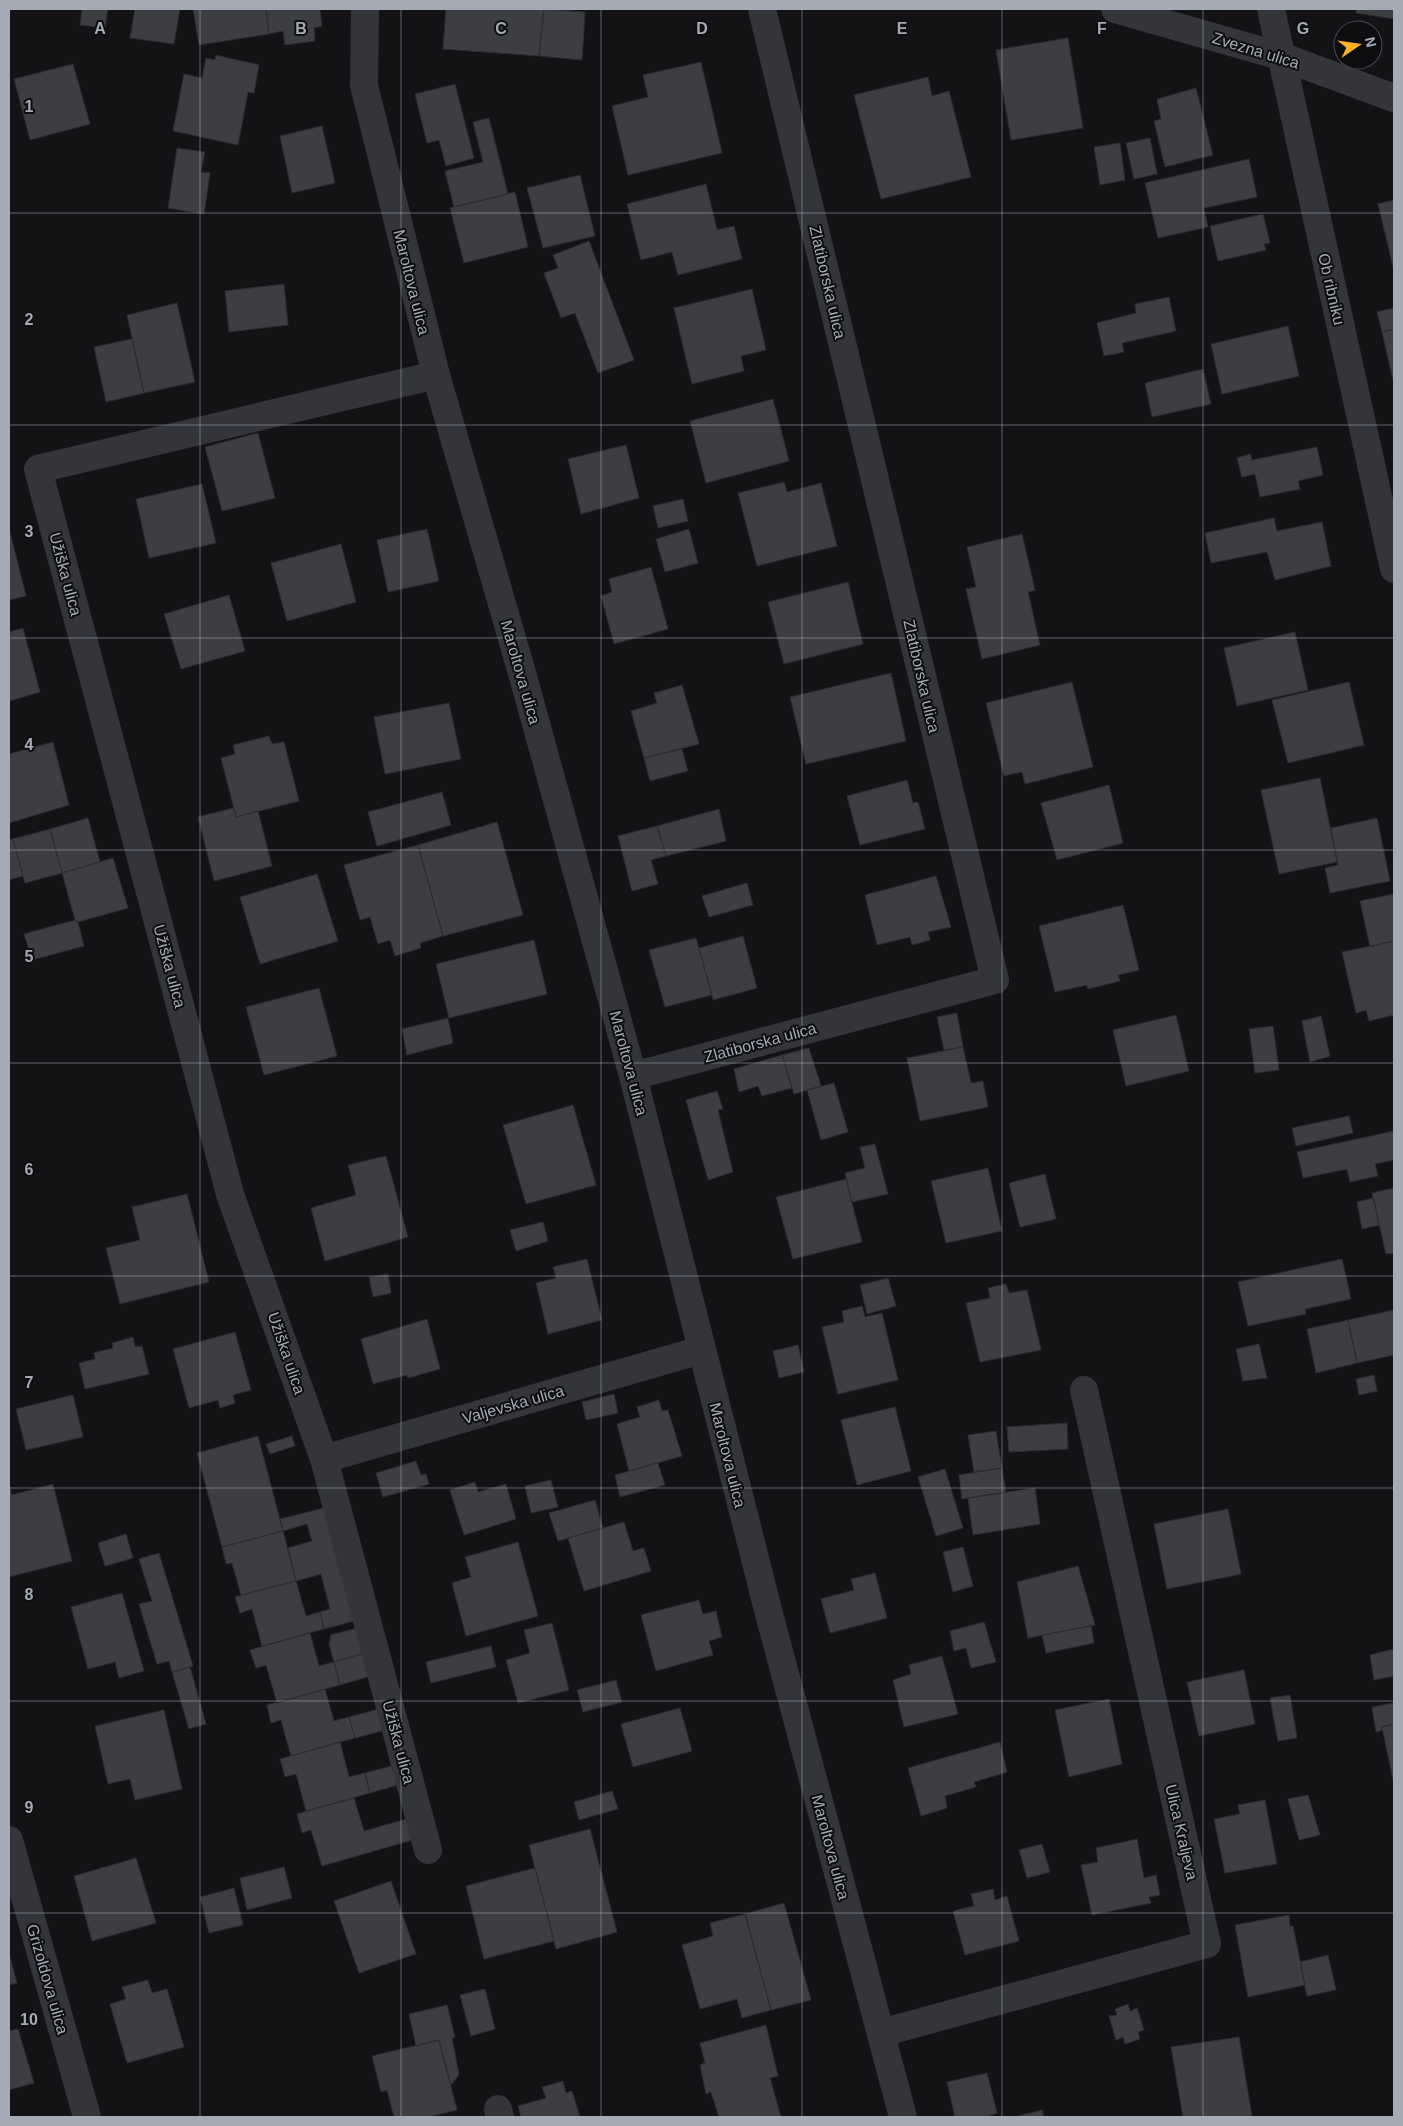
<svg xmlns="http://www.w3.org/2000/svg" width="1403" height="2126" font-family="Helvetica,sans-serif">
<style>
.building{fill:#3d3e42;stroke:#2d2d31}
.lines{fill:none;stroke-linecap:round;stroke-linejoin:round}
.street{stroke:#34353a;stroke-width:28}
.grid{fill:none;stroke:#a4aab6;stroke-width:1;stroke-opacity:0.55}
.labels{text-anchor:middle;stroke-width:4;stroke-linejoin:round;paint-order:stroke}
.street-label{font-size:16px;fill:#a4aab6;stroke:#0e0e10}
.grid-label{font-size:16px;text-anchor:middle;font-weight:bold;fill:#a4aab6;stroke:#0e0e10;stroke-width:4;stroke-linejoin:round;paint-order:stroke}
</style>
<rect width="100%" height="100%" fill="#131315"/>
<!-- building -->
<path class="building" d="M 82,9 L 108,9 L 105,28 L 80,25 Z
M 135,9 L 180,9 L 174,44 L 130,38 Z
M 193,9 L 266,9 L 269,34 L 199,45 Z
M 266,9 L 320,9 L 322,26 L 314,28 L 315,41 L 285,45 L 283,31 L 269,34 Z
M 446,9 L 544,9 L 539,56 L 443,49 Z
M 544,9 L 585,12 L 582,60 L 539,56 Z
M 1357,9 L 1394,9 L 1394,19 L 1356,13 Z
M 1068,38 L 1083,128 L 1011,140 L 996,50 Z
M 216,55 L 259,65 L 254,93 L 248,92 L 238,145 L 173,131 L 184,74 L 202,78 L 206,58 L 215,60 Z
M 701,62 L 722,153 L 628,175 L 612,106 L 648,97 L 643,75 Z
M 73,64 L 90,124 L 30,140 L 14,79 Z
M 928,77 L 932,96 L 949,91 L 971,177 L 881,199 L 854,95 Z
M 455,84 L 474,158 L 446,166 L 439,140 L 427,143 L 415,94 Z
M 1196,88 L 1213,155 L 1165,167 L 1154,121 L 1161,119 L 1157,99 Z
M 489,118 L 508,194 L 454,207 L 445,171 L 483,162 L 473,122 Z
M 322,126 L 335,183 L 292,193 L 280,136 Z
M 1150,138 L 1157,174 L 1134,179 L 1126,143 Z
M 1120,143 L 1125,180 L 1100,185 L 1094,147 Z
M 177,148 L 205,152 L 201,172 L 210,173 L 204,214 L 168,208 Z
M 1249,159 L 1257,197 L 1204,208 L 1208,227 L 1158,238 L 1145,183 Z
M 580,175 L 595,236 L 543,248 L 527,188 Z
M 706,184 L 717,230 L 734,226 L 742,259 L 678,275 L 672,252 L 641,260 L 627,204 Z
M 515,192 L 528,247 L 464,263 L 450,208 Z
M 1394,200 L 1394,271 L 1378,204 Z
M 1263,214 L 1270,243 L 1264,244 L 1266,250 L 1218,261 L 1210,226 Z
M 589,241 L 634,360 L 598,373 L 575,313 L 561,318 L 544,273 L 558,268 L 553,255 Z
M 284,284 L 288,325 L 229,332 L 225,291 Z
M 752,289 L 766,350 L 741,356 L 744,371 L 692,384 L 674,308 Z
M 1169,297 L 1176,331 L 1122,343 L 1124,352 L 1104,356 L 1097,323 L 1136,313 L 1135,304 Z
M 177,303 L 195,382 L 144,393 L 127,315 Z
M 1394,308 L 1394,329 L 1382,332 L 1377,312 Z
M 1288,326 L 1299,376 L 1222,394 L 1211,344 Z
M 1394,329 L 1394,384 L 1382,332 Z
M 132,339 L 144,393 L 106,402 L 94,347 Z
M 1203,369 L 1211,404 L 1152,417 L 1145,383 Z
M 773,399 L 789,461 L 706,483 L 690,421 Z
M 258,433 L 275,498 L 222,511 L 205,447 Z
M 626,445 L 639,498 L 581,514 L 568,459 Z
M 1317,447 L 1323,475 L 1298,481 L 1300,489 L 1260,497 L 1255,474 L 1242,477 L 1237,458 L 1250,454 L 1252,460 Z
M 784,482 L 787,492 L 821,483 L 837,546 L 757,566 L 738,493 Z
M 202,484 L 216,543 L 149,558 L 136,499 Z
M 683,499 L 688,521 L 658,528 L 653,506 Z
M 1274,518 L 1277,531 L 1322,522 L 1331,566 L 1275,580 L 1267,552 L 1211,563 L 1205,533 Z
M 9,528 L 26,596 L 9,600 Z
M 427,529 L 439,581 L 388,592 L 377,540 Z
M 689,529 L 698,563 L 665,572 L 656,539 Z
M 1022,534 L 1035,590 L 1028,592 L 1040,645 L 982,659 L 966,589 L 976,587 L 967,547 Z
M 341,544 L 356,602 L 287,621 L 271,563 Z
M 651,567 L 668,629 L 614,644 L 601,596 L 612,592 L 609,579 Z
M 848,582 L 863,644 L 784,664 L 768,602 Z
M 229,595 L 245,651 L 181,669 L 164,614 Z
M 23,628 L 40,692 L 9,701 L 9,632 Z
M 1295,632 L 1308,690 L 1237,706 L 1224,648 Z
M 891,673 L 906,741 L 806,764 L 790,697 Z
M 1072,682 L 1093,767 L 1025,784 L 1022,772 L 1004,776 L 986,703 Z
M 1349,682 L 1364,745 L 1288,763 L 1272,700 Z
M 682,685 L 699,744 L 644,758 L 631,711 L 657,703 L 654,693 Z
M 449,703 L 461,759 L 385,774 L 374,717 Z
M 269,736 L 272,744 L 284,742 L 299,801 L 236,817 L 221,758 L 235,754 L 233,745 Z
M 53,742 L 69,805 L 9,823 L 9,754 Z
M 682,749 L 688,771 L 650,781 L 644,758 Z
M 1320,778 L 1337,862 L 1279,874 L 1261,790 Z
M 907,780 L 913,803 L 918,802 L 925,829 L 860,845 L 847,796 Z
M 1109,785 L 1123,843 L 1057,860 L 1041,803 Z
M 442,792 L 451,825 L 377,846 L 368,812 Z
M 233,808 L 236,817 L 258,811 L 272,866 L 214,881 L 198,817 Z
M 719,809 L 726,841 L 666,856 L 657,826 Z
M 88,818 L 100,862 L 62,873 L 50,829 Z
M 1377,818 L 1390,881 L 1330,893 L 1325,868 L 1338,865 L 1331,828 Z
M 497,822 L 523,915 L 443,936 L 418,845 Z
M 657,826 L 666,856 L 651,860 L 658,884 L 632,891 L 618,836 Z
M 50,829 L 62,873 L 25,883 L 13,839 Z
M 13,839 L 23,876 L 9,880 L 9,840 Z
M 418,845 L 443,936 L 420,943 L 421,948 L 395,956 L 390,940 L 378,944 L 370,917 L 360,920 L 344,865 Z
M 113,858 L 128,908 L 78,922 L 75,920 L 62,873 Z
M 317,874 L 338,941 L 260,964 L 240,897 Z
M 936,876 L 951,927 L 928,932 L 930,940 L 912,945 L 910,937 L 877,945 L 865,895 Z
M 747,883 L 753,905 L 709,917 L 702,896 Z
M 1394,894 L 1394,941 L 1370,947 L 1360,901 Z
M 1123,905 L 1139,970 L 1118,975 L 1120,981 L 1088,989 L 1087,985 L 1055,992 L 1039,926 Z
M 75,920 L 78,922 L 84,946 L 32,960 L 24,934 Z
M 743,936 L 757,988 L 713,1000 L 699,948 Z
M 696,938 L 712,995 L 665,1007 L 649,950 Z
M 534,940 L 547,994 L 449,1018 L 436,964 Z
M 1394,941 L 1394,1015 L 1369,1021 L 1366,1010 L 1356,1013 L 1342,952 Z
M 319,988 L 337,1056 L 264,1075 L 246,1007 Z
M 957,1013 L 963,1047 L 944,1050 L 937,1017 Z
M 1176,1015 L 1189,1071 L 1126,1086 L 1113,1030 Z
M 1321,1016 L 1330,1056 L 1310,1062 L 1302,1021 Z
M 448,1018 L 453,1043 L 407,1055 L 402,1029 Z
M 1273,1026 L 1279,1070 L 1255,1073 L 1249,1029 Z
M 963,1047 L 971,1083 L 983,1081 L 988,1107 L 920,1121 L 907,1058 Z
M 809,1048 L 821,1086 L 794,1094 L 782,1055 Z
M 782,1055 L 792,1088 L 762,1096 L 758,1086 L 739,1092 L 734,1069 Z
M 834,1083 L 848,1132 L 821,1140 L 807,1090 Z
M 717,1091 L 723,1109 L 718,1110 L 733,1172 L 708,1180 L 686,1100 Z
M 573,1105 L 596,1185 L 526,1204 L 503,1125 Z
M 1349,1116 L 1353,1133 L 1296,1146 L 1292,1128 Z
M 1394,1131 L 1394,1160 L 1375,1164 L 1378,1176 L 1350,1182 L 1347,1169 L 1303,1178 L 1297,1152 Z
M 875,1144 L 888,1194 L 852,1202 L 845,1173 L 865,1168 L 860,1147 Z
M 386,1156 L 408,1237 L 325,1261 L 311,1208 L 356,1195 L 348,1165 Z
M 988,1168 L 1002,1231 L 946,1243 L 931,1181 Z
M 1045,1174 L 1056,1219 L 1020,1227 L 1009,1183 Z
M 846,1179 L 862,1242 L 793,1259 L 776,1197 Z
M 1394,1188 L 1394,1253 L 1386,1254 L 1372,1193 Z
M 187,1194 L 209,1282 L 120,1304 L 106,1248 L 140,1240 L 132,1207 Z
M 1374,1198 L 1379,1225 L 1362,1229 L 1357,1202 Z
M 543,1222 L 548,1241 L 516,1251 L 510,1230 Z
M 587,1259 L 602,1320 L 548,1334 L 536,1283 L 556,1278 L 553,1267 Z
M 1342,1259 L 1351,1299 L 1305,1309 L 1306,1314 L 1248,1326 L 1238,1282 Z
M 388,1274 L 391,1293 L 373,1297 L 369,1277 Z
M 888,1278 L 896,1306 L 867,1314 L 860,1285 Z
M 1006,1284 L 1009,1293 L 1027,1290 L 1041,1350 L 980,1362 L 966,1303 L 990,1298 L 988,1288 Z
M 862,1306 L 865,1317 L 882,1313 L 898,1380 L 838,1394 L 822,1327 L 844,1322 L 842,1311 Z
M 1394,1310 L 1394,1355 L 1357,1363 L 1348,1320 Z
M 427,1319 L 440,1369 L 408,1378 L 407,1375 L 373,1384 L 361,1339 Z
M 1348,1320 L 1357,1363 L 1316,1373 L 1307,1329 Z
M 235,1332 L 251,1390 L 233,1395 L 235,1403 L 220,1408 L 218,1400 L 189,1408 L 173,1349 Z
M 133,1337 L 135,1347 L 142,1346 L 149,1374 L 85,1389 L 79,1363 L 95,1359 L 94,1353 L 113,1348 L 112,1343 Z
M 1259,1344 L 1267,1378 L 1243,1381 L 1236,1349 Z
M 798,1345 L 804,1372 L 779,1378 L 773,1351 Z
M 1374,1375 L 1377,1391 L 1359,1395 L 1356,1379 Z
M 614,1394 L 618,1413 L 586,1420 L 582,1402 Z
M 73,1395 L 83,1437 L 26,1450 L 16,1409 Z
M 659,1400 L 662,1411 L 668,1410 L 682,1456 L 629,1471 L 617,1424 L 640,1417 L 637,1407 Z
M 895,1407 L 911,1471 L 857,1485 L 841,1420 Z
M 1067,1423 L 1068,1449 L 1009,1452 L 1007,1427 Z
M 996,1431 L 1002,1468 L 974,1472 L 968,1435 Z
M 258,1436 L 283,1531 L 222,1547 L 197,1453 Z
M 292,1436 L 295,1446 L 270,1454 L 266,1444 Z
M 416,1461 L 421,1475 L 426,1474 L 429,1484 L 383,1497 L 376,1473 Z
M 658,1463 L 665,1485 L 620,1497 L 615,1475 Z
M 1002,1468 L 1006,1492 L 962,1499 L 959,1475 Z
M 945,1469 L 963,1528 L 936,1536 L 918,1477 Z
M 551,1480 L 558,1507 L 531,1513 L 525,1486 Z
M 9,1482 L 12,1495 L 53,1484 L 72,1561 L 9,1577 Z
M 475,1482 L 478,1492 L 506,1484 L 516,1519 L 464,1535 L 450,1490 Z
M 1035,1488 L 1040,1524 L 973,1535 L 968,1498 Z
M 595,1500 L 603,1528 L 558,1541 L 549,1513 Z
M 328,1507 L 358,1620 L 324,1629 L 320,1612 L 330,1609 L 321,1574 L 296,1581 L 288,1548 L 312,1541 L 307,1524 L 283,1531 L 280,1519 Z
M 1228,1509 L 1241,1574 L 1167,1589 L 1154,1524 Z
M 624,1522 L 633,1551 L 644,1548 L 651,1571 L 584,1591 L 568,1538 Z
M 283,1531 L 296,1581 L 241,1595 L 232,1563 L 226,1564 L 222,1547 Z
M 126,1534 L 133,1558 L 105,1566 L 98,1543 Z
M 518,1542 L 538,1616 L 466,1636 L 452,1583 L 471,1577 L 465,1557 Z
M 963,1547 L 973,1586 L 953,1592 L 943,1552 Z
M 159,1553 L 193,1666 L 172,1672 L 169,1661 L 157,1664 L 139,1604 L 152,1601 L 139,1559 Z
M 1078,1566 L 1095,1625 L 1028,1638 L 1017,1582 Z
M 875,1573 L 887,1618 L 830,1633 L 821,1599 L 854,1590 L 851,1579 Z
M 296,1581 L 306,1616 L 320,1612 L 324,1629 L 262,1646 L 252,1609 L 240,1613 L 235,1597 Z
M 122,1593 L 144,1671 L 119,1678 L 115,1662 L 88,1669 L 71,1607 Z
M 699,1600 L 703,1614 L 716,1611 L 722,1637 L 709,1641 L 713,1655 L 656,1671 L 641,1615 Z
M 984,1622 L 996,1662 L 971,1668 L 966,1648 L 954,1651 L 950,1631 Z
M 552,1623 L 569,1690 L 518,1703 L 506,1660 L 530,1653 L 524,1630 Z
M 1091,1626 L 1094,1643 L 1046,1653 L 1042,1635 Z
M 357,1628 L 364,1653 L 334,1662 L 329,1644 L 331,1635 Z
M 310,1633 L 319,1666 L 334,1662 L 340,1685 L 277,1703 L 266,1665 L 256,1668 L 250,1650 Z
M 491,1646 L 496,1667 L 431,1683 L 426,1662 Z
M 1394,1649 L 1394,1676 L 1374,1680 L 1370,1655 Z
M 364,1653 L 371,1676 L 340,1685 L 334,1662 Z
M 942,1656 L 958,1714 L 904,1727 L 893,1680 L 911,1674 L 909,1665 Z
M 190,1667 L 206,1724 L 189,1729 L 172,1672 Z
M 1244,1670 L 1255,1724 L 1199,1736 L 1187,1682 Z
M 616,1680 L 622,1702 L 583,1712 L 577,1690 Z
M 325,1689 L 334,1721 L 349,1717 L 355,1738 L 291,1756 L 281,1720 L 271,1723 L 267,1705 Z
M 1290,1695 L 1297,1738 L 1278,1741 L 1270,1698 Z
M 1109,1699 L 1122,1764 L 1069,1777 L 1055,1710 Z
M 1394,1703 L 1394,1724 L 1382,1727 L 1383,1730 L 1376,1732 L 1372,1707 Z
M 680,1708 L 692,1751 L 633,1767 L 621,1724 Z
M 379,1709 L 385,1730 L 355,1738 L 349,1717 Z
M 164,1710 L 182,1789 L 135,1800 L 130,1779 L 108,1784 L 95,1726 Z
M 1394,1724 L 1394,1785 L 1382,1727 Z
M 340,1742 L 349,1777 L 365,1773 L 370,1793 L 306,1811 L 296,1774 L 285,1777 L 280,1759 Z
M 1000,1742 L 1007,1772 L 974,1782 L 976,1787 L 945,1796 L 947,1808 L 921,1816 L 908,1768 Z
M 395,1765 L 401,1784 L 370,1793 L 365,1773 Z
M 612,1791 L 618,1809 L 579,1820 L 574,1802 Z
M 1308,1795 L 1320,1835 L 1299,1840 L 1288,1799 Z
M 354,1798 L 364,1831 L 410,1818 L 416,1839 L 322,1866 L 311,1830 L 302,1833 L 297,1814 Z
M 1265,1800 L 1277,1864 L 1225,1873 L 1214,1819 L 1240,1814 L 1238,1805 Z
M 590,1829 L 617,1932 L 556,1949 L 529,1845 Z
M 1137,1839 L 1144,1878 L 1156,1875 L 1160,1895 L 1149,1897 L 1151,1903 L 1092,1915 L 1081,1865 L 1098,1862 L 1096,1848 Z
M 1042,1844 L 1050,1872 L 1027,1878 L 1019,1850 Z
M 136,1858 L 156,1923 L 92,1941 L 74,1876 Z
M 284,1867 L 292,1898 L 247,1910 L 240,1878 Z
M 535,1868 L 554,1941 L 484,1959 L 466,1886 Z
M 391,1881 L 416,1954 L 359,1973 L 334,1901 Z
M 234,1888 L 243,1925 L 209,1933 L 200,1897 Z
M 993,1889 L 995,1900 L 1007,1896 L 1019,1941 L 965,1955 L 953,1911 L 974,1906 L 971,1894 Z
M 784,1903 L 811,2000 L 771,2010 L 745,1914 Z
M 745,1914 L 771,2010 L 742,2018 L 737,1999 L 700,2009 L 682,1945 L 713,1936 L 710,1923 Z
M 1289,1915 L 1290,1927 L 1293,1926 L 1305,1985 L 1248,1997 L 1235,1925 Z
M 9,1953 L 17,1983 L 9,1985 Z
M 1328,1955 L 1336,1990 L 1307,1996 L 1300,1962 Z
M 148,1980 L 152,1993 L 167,1989 L 184,2047 L 127,2063 L 110,2004 L 126,1999 L 122,1987 Z
M 485,1989 L 495,2029 L 471,2036 L 460,1995 Z
M 1128,2004 L 1130,2011 L 1137,2008 L 1144,2030 L 1138,2032 L 1140,2039 L 1125,2044 L 1123,2037 L 1116,2040 L 1109,2016 L 1117,2015 L 1115,2009 Z
M 447,2005 L 455,2037 L 452,2038 L 459,2075 L 451,2085 L 439,2040 L 416,2046 L 409,2014 Z
M 766,2025 L 778,2076 L 770,2078 L 781,2117 L 719,2117 L 711,2092 L 706,2094 L 700,2065 L 705,2063 L 700,2043 Z
M 18,2029 L 34,2083 L 9,2090 L 9,2031 Z
M 1239,2037 L 1252,2117 L 1183,2117 L 1171,2047 Z
M 439,2040 L 457,2110 L 428,2117 L 394,2117 L 387,2090 L 381,2092 L 372,2056 Z
M 987,2073 L 997,2113 L 986,2117 L 955,2117 L 947,2082 Z
M 563,2081 L 566,2093 L 572,2091 L 580,2117 L 521,2117 L 518,2106 L 546,2098 L 542,2087 Z
M 1042,2110 L 1044,2117 L 1014,2117 Z"/>
<g class="lines">
<!-- street -->
<path class="street" d="M 365,9 L 364,85 L 436,375 L 524,680 L 633,1076 L 768,1610 L 903,2117
M 1115,9 L 1280,56 L 1394,98
M 1271,9 L 1394,569
M 633,1076 L 995,980 L 762,9
M 324,1459 L 701,1350
M 9,1840 L 87,2117
M 428,1850 L 324,1459 L 230,1194 L 38,469 L 436,375
M 881,2033 L 1207,1944 L 1084,1390
M 498,2109 L 500,2117"/>
</g>
<!-- grid -->
<path class="grid" d="M 200,9 L 200,2117M 401,9 L 401,2117M 601,9 L 601,2117M 802,9 L 802,2117M 1002,9 L 1002,2117M 1203,9 L 1203,2117M 9,213 L 1394,213M 9,425 L 1394,425M 9,638 L 1394,638M 9,850 L 1394,850M 9,1063 L 1394,1063M 9,1276 L 1394,1276M 9,1488 L 1394,1488M 9,1701 L 1394,1701M 9,1913 L 1394,1913"/>
<g class="labels">
<!-- street labels -->
<g class="street-label">
<text transform="translate(1256 50) rotate(17)" y="6">Zvezna ulica</text>
<text transform="translate(412 282) rotate(76)" y="6">Maroltova ulica</text>
<text transform="translate(828 282) rotate(77)" y="6">Zlatiborska ulica</text>
<text transform="translate(1332 289) rotate(77)" y="6">Ob ribniku</text>
<text transform="translate(66 574) rotate(75)" y="6">Užiška ulica</text>
<text transform="translate(521 672) rotate(74)" y="6">Maroltova ulica</text>
<text transform="translate(922 676) rotate(77)" y="6">Zlatiborska ulica</text>
<text transform="translate(170 966) rotate(75)" y="6">Užiška ulica</text>
<text transform="translate(760 1042) rotate(-15)" y="6">Zlatiborska ulica</text>
<text transform="translate(629 1063) rotate(75)" y="6">Maroltova ulica</text>
<text transform="translate(287 1353) rotate(71)" y="6">Užiška ulica</text>
<text transform="translate(513 1404) rotate(-16)" y="6">Valjevska ulica</text>
<text transform="translate(728 1455) rotate(76)" y="6">Maroltova ulica</text>
<text transform="translate(399 1742) rotate(75)" y="6">Užiška ulica</text>
<text transform="translate(1182 1832) rotate(77)" y="6">Ulica Kraljeva</text>
<text transform="translate(831 1847) rotate(75)" y="6">Maroltova ulica</text>
<text transform="translate(48 1979) rotate(74)" y="6">Grizoldova ulica</text>
</g>
</g>
<g class="grid-label">
<text x="100" y="34">A</text>
<text x="301" y="34">B</text>
<text x="501" y="34">C</text>
<text x="702" y="34">D</text>
<text x="902" y="34">E</text>
<text x="1102" y="34">F</text>
<text x="1303" y="34">G</text>
<text x="29" y="112">1</text>
<text x="29" y="325">2</text>
<text x="29" y="537">3</text>
<text x="29" y="750">4</text>
<text x="29" y="962">5</text>
<text x="29" y="1175">6</text>
<text x="29" y="1388">7</text>
<text x="29" y="1600">8</text>
<text x="29" y="1813">9</text>
<text x="29" y="2025">10</text>
</g>
<!-- border -->
<rect width="1403" height="2126" fill="none" stroke="#a4aab6" stroke-width="20"/>
<!-- north arrow -->
<g transform="translate(1358 45) rotate(77)"><circle r="24" fill="#0e0e10" stroke="#4a4c52"/>
<path d="M0-4L9 19L0 12L-9 19Z" fill="#fbb025"/>
<text y="-8" font-size="14" font-weight="bold" text-anchor="middle" fill="#a4aab6">N</text>
</g>
</svg>
